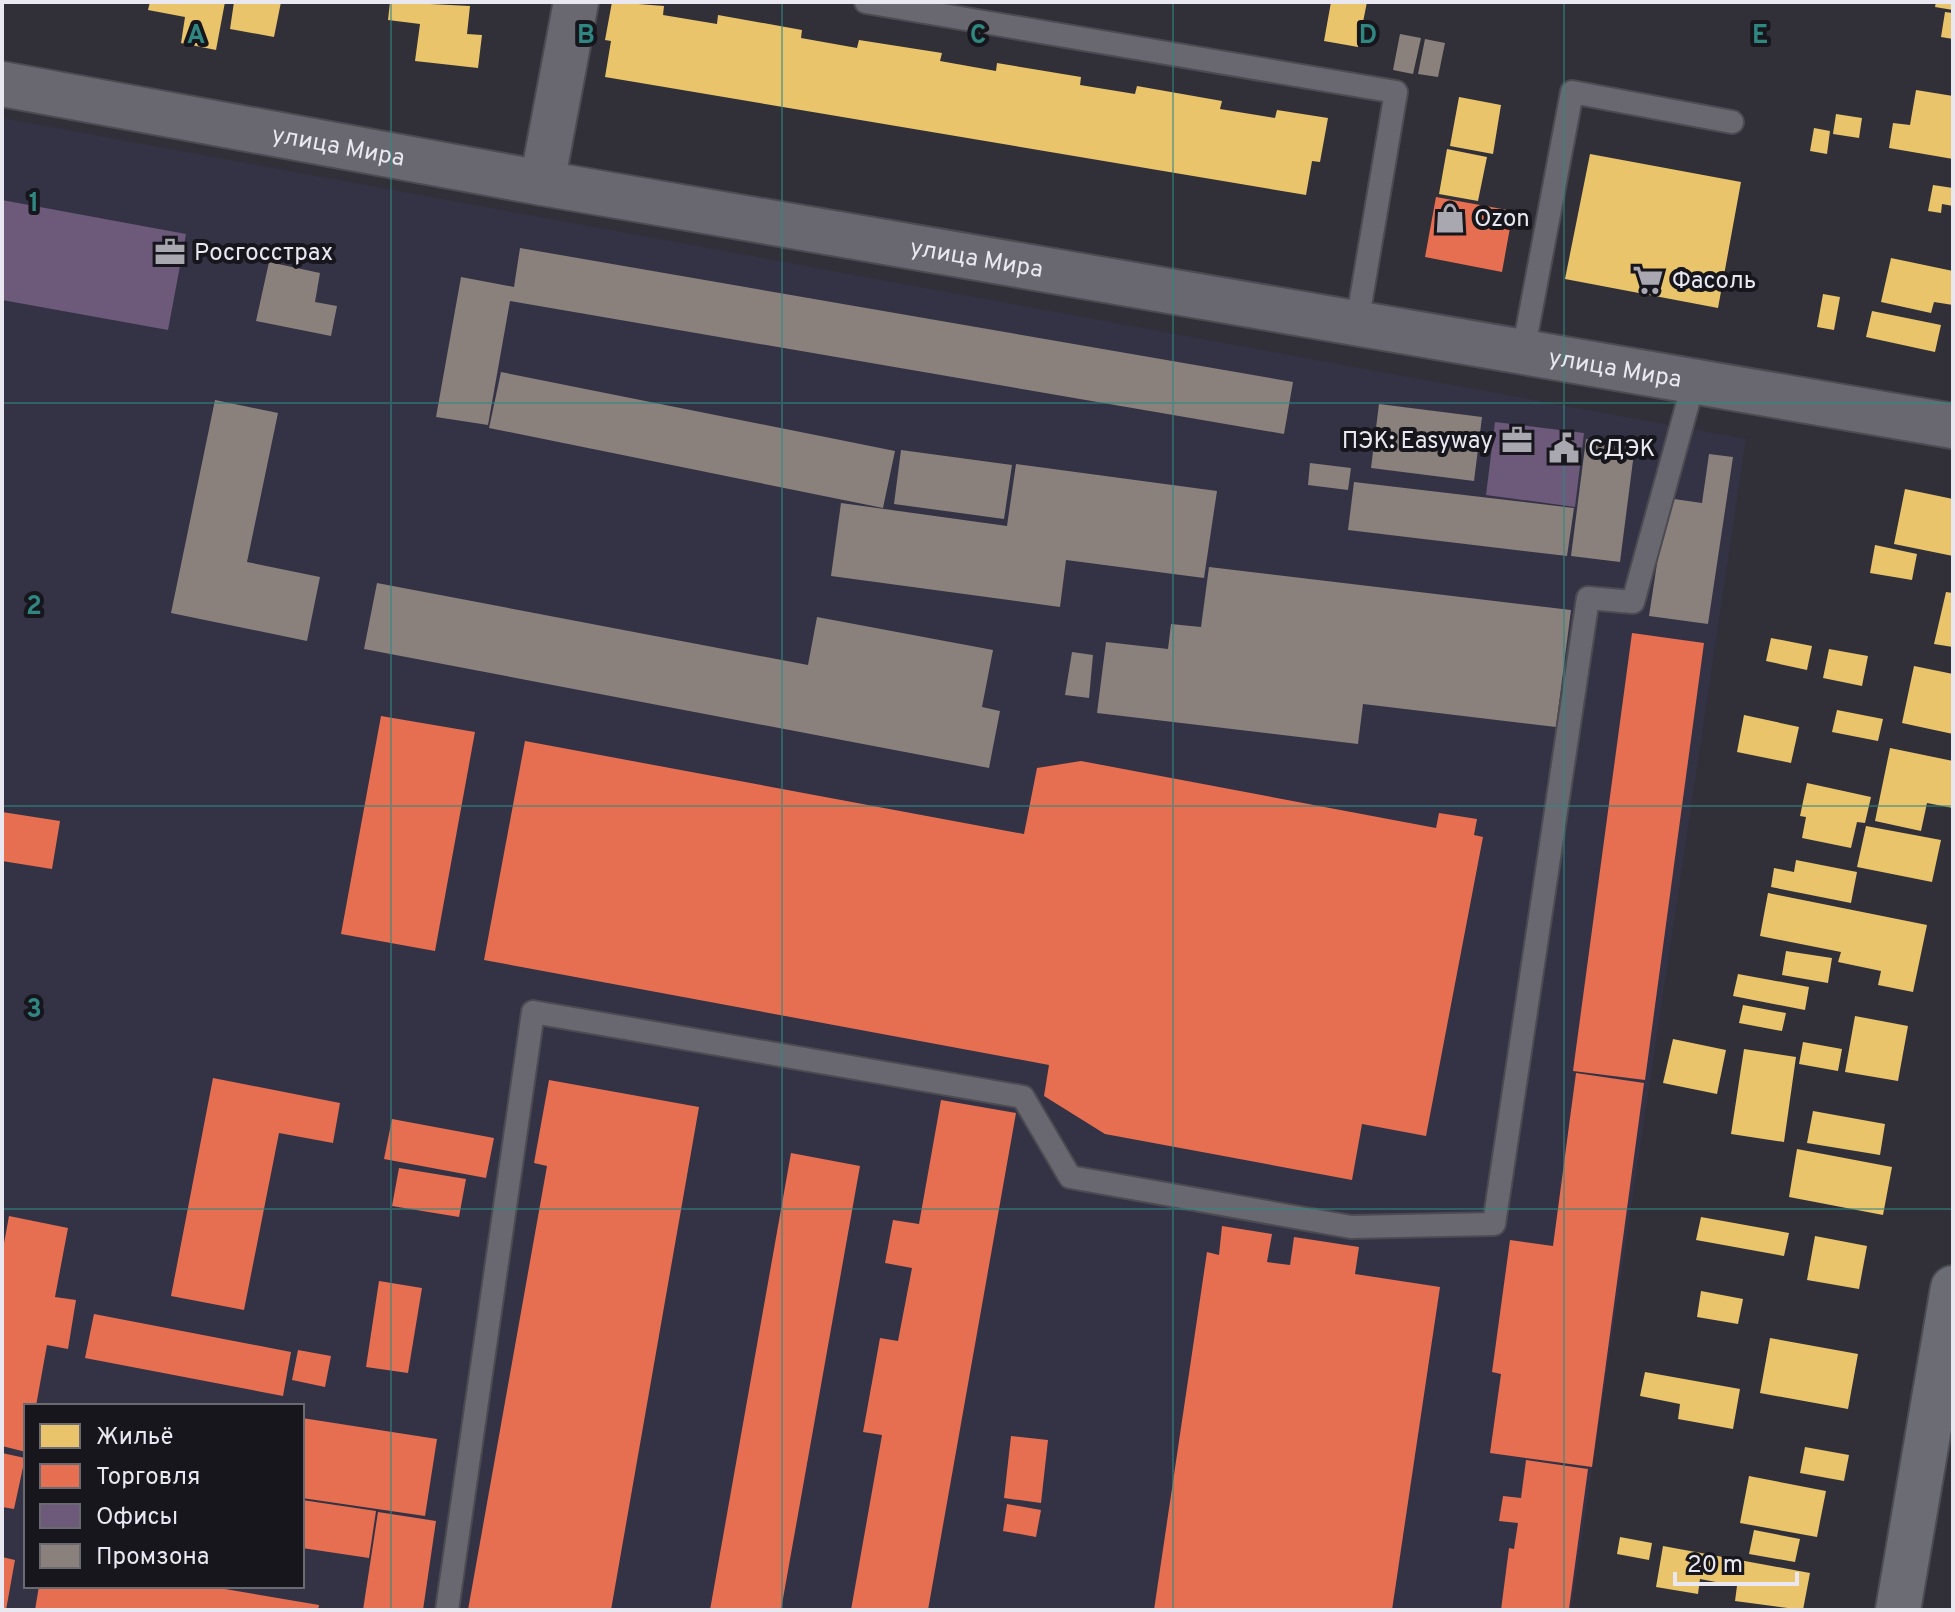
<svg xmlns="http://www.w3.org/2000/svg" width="1955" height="1612" font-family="Overpass,sans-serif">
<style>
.built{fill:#343245;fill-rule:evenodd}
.homes{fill:#e9c46a}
.shops{fill:#e76f51}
.offices{fill:#6d597a}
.industry{fill:#8a817c}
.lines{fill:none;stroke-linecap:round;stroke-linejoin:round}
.service-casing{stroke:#4c4b51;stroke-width:26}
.minor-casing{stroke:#4c4b51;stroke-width:48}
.tertiary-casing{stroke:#4c4b51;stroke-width:48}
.secondary-casing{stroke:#4c4b51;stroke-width:48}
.service{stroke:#696870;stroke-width:22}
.minor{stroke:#696870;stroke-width:44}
.tertiary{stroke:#696870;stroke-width:44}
.secondary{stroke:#6c6c74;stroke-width:44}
.grid{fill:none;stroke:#308782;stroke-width:2;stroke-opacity:0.55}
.labels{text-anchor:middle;stroke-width:8;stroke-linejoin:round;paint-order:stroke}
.street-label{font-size:24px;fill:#e9e8f1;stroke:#16161c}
.poi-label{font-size:24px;fill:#e9e8f1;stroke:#16161c;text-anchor:start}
.grid-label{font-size:26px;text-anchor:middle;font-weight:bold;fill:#308782;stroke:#16161c;stroke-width:8;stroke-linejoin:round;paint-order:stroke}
</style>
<rect width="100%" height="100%" fill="#313038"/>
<!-- built -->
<path class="built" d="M 2,118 L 1746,439 L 1571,1610 L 2,1610 ZM 26,1406 L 302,1406 L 302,1586 L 26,1586 Z"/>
<!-- homes -->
<path class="homes" d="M 150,2 L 225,2 L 216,50 L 181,43 L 185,17 L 148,10 Z
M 234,2 L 281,2 L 274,37 L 230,29 Z
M 390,2 L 470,6 L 467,34 L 482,35 L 478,68 L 415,61 L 420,24 L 388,20 Z
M 612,2 L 664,6 L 663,15 L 717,24 L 718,15 L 802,30 L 801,38 L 857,48 L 859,40 L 942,53 L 940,61 L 996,71 L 997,63 L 1081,77 L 1080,85 L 1135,94 L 1137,86 L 1222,101 L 1220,109 L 1275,118 L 1277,110 L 1328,118 L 1320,162 L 1312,161 L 1306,195 L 605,77 L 611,41 L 605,40 Z
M 1331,2 L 1367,2 L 1358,47 L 1324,41 Z
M 1936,2 L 1953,2 L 1953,10 L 1935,7 Z
M 1945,12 L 1953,13 L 1953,39 L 1941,37 Z
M 1916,90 L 1953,96 L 1953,159 L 1889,148 L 1893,123 L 1910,125 Z
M 1459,97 L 1501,105 L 1493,154 L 1450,146 Z
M 1836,114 L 1862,118 L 1859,138 L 1833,134 Z
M 1814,128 L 1830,131 L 1827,154 L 1810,151 Z
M 1447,149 L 1487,157 L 1478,201 L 1439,194 Z
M 1590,154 L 1741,182 L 1718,308 L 1565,279 Z
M 1933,185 L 1953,188 L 1953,206 L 1942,204 L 1941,213 L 1928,211 Z
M 1891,258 L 1953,271 L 1953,305 L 1934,302 L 1931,313 L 1881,302 Z
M 1823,294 L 1840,297 L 1834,330 L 1817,327 Z
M 1872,311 L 1941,325 L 1935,352 L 1866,337 Z
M 1905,489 L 1953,499 L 1953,556 L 1894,544 Z
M 1875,545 L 1917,554 L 1912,580 L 1870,573 Z
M 1946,592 L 1953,593 L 1953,647 L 1934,644 Z
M 1771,638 L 1812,646 L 1807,670 L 1766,661 Z
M 1829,649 L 1868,656 L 1862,686 L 1823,678 Z
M 1914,666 L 1953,674 L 1953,734 L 1902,723 Z
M 1837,710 L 1883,719 L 1878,741 L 1832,732 Z
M 1744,715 L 1799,727 L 1791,763 L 1737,752 Z
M 1890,748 L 1953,761 L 1953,808 L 1927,803 L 1921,831 L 1875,821 Z
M 1807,783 L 1871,797 L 1865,823 L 1857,822 L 1851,848 L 1802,838 L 1806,817 L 1800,816 Z
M 1866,826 L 1941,840 L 1932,882 L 1857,867 Z
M 1796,860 L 1857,872 L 1851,903 L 1771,887 L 1774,868 L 1794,872 Z
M 1768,893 L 1927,925 L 1913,992 L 1878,985 L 1881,971 L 1838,962 L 1841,952 L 1760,936 Z
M 1786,951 L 1832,958 L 1828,983 L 1782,975 Z
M 1738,974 L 1809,987 L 1805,1010 L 1733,996 Z
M 1743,1005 L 1786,1013 L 1782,1031 L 1739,1023 Z
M 1855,1016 L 1908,1026 L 1898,1081 L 1845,1072 Z
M 1673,1039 L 1726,1050 L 1717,1094 L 1663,1083 Z
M 1803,1042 L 1842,1049 L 1838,1071 L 1799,1064 Z
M 1744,1049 L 1796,1057 L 1784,1142 L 1731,1134 Z
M 1813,1111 L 1885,1124 L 1880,1155 L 1807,1143 Z
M 1797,1149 L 1892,1167 L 1883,1215 L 1789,1197 Z
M 1701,1217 L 1789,1233 L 1784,1256 L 1696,1240 Z
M 1815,1236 L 1867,1246 L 1859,1289 L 1807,1280 Z
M 1701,1291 L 1743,1299 L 1738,1324 L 1697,1317 Z
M 1770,1338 L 1858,1354 L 1848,1409 L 1760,1393 Z
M 1645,1372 L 1740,1389 L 1733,1429 L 1678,1419 L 1680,1404 L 1640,1396 Z
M 1805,1447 L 1849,1455 L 1844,1481 L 1800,1473 Z
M 1749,1476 L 1826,1491 L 1817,1537 L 1740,1523 Z
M 1754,1530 L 1800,1539 L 1795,1562 L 1749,1554 Z
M 1620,1537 L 1652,1543 L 1649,1560 L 1617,1554 Z
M 1663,1546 L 1810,1573 L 1803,1610 L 1735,1601 L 1737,1586 L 1700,1579 L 1698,1594 L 1656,1587 Z"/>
<!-- shops -->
<path class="shops" d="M 1436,197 L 1513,211 L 1502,272 L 1425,257 Z
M 1632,633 L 1704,643 L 1645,1080 L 1573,1071 Z
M 381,716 L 475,732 L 435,951 L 341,934 Z
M 525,741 L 1024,834 L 1037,768 L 1081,761 L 1436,828 L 1439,813 L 1477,819 L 1474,835 L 1483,837 L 1426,1136 L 1362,1124 L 1352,1180 L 1105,1134 L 1044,1096 L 1049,1065 L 484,960 Z
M 2,812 L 60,821 L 52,869 L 2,861 Z
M 1576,1073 L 1644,1083 L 1592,1467 L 1490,1453 L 1501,1374 L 1492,1372 L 1510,1240 L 1553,1246 Z
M 213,1078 L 340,1103 L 333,1143 L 279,1133 L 244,1310 L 171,1296 Z
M 549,1080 L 699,1107 L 611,1610 L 468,1610 L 547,1166 L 534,1163 Z
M 941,1100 L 1016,1113 L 928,1610 L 851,1610 L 882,1435 L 863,1432 L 880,1338 L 898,1341 L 912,1268 L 885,1263 L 893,1220 L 919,1224 Z
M 392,1119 L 494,1138 L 486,1178 L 384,1159 Z
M 791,1153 L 860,1166 L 781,1610 L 710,1610 Z
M 399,1168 L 466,1179 L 459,1217 L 392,1206 Z
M 9,1216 L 68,1228 L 55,1297 L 76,1300 L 68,1349 L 47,1345 L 36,1406 L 26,1406 L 26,1452 L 2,1446 L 2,1254 Z
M 1222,1226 L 1272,1234 L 1267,1262 L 1290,1265 L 1294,1237 L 1359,1247 L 1355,1274 L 1440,1287 L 1392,1610 L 1154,1610 L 1207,1252 L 1219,1255 Z
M 379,1281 L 422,1288 L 408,1373 L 366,1367 Z
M 94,1314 L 291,1352 L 283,1396 L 85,1358 Z
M 298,1350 L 331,1356 L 325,1387 L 292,1380 Z
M 302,1418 L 437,1439 L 425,1516 L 302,1498 Z
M 1011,1436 L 1048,1440 L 1041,1503 L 1004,1498 Z
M 2,1453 L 25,1458 L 14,1509 L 2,1507 Z
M 1526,1460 L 1588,1469 L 1569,1609 L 1501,1610 L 1509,1548 L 1514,1549 L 1518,1523 L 1499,1521 L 1503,1496 L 1521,1498 Z
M 302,1500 L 376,1511 L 369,1558 L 302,1548 Z
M 1007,1504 L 1041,1510 L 1036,1537 L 1003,1531 Z
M 378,1512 L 436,1521 L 423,1610 L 363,1610 Z
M 2,1557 L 15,1560 L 6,1610 L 2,1610 Z
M 39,1586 L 207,1586 L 319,1605 L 318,1610 L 35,1610 Z"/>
<!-- offices -->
<path class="offices" d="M 2,200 L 186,234 L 168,330 L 2,300 Z
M 1495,422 L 1584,433 L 1575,507 L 1486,495 Z"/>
<!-- industry -->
<path class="industry" d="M 1400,34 L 1421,38 L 1413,74 L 1393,70 Z
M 1425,39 L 1445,43 L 1438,77 L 1418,74 Z
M 520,248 L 1293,382 L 1284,434 L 510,301 L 488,425 L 436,417 L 461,277 L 514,287 Z
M 269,262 L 320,273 L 315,302 L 337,306 L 331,336 L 256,321 Z
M 501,372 L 895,451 L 883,508 L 489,428 Z
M 215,400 L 278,413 L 247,562 L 320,577 L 307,641 L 171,613 Z
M 1379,404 L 1482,417 L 1474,481 L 1371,468 Z
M 1586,439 L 1635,445 L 1620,562 L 1571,556 Z
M 901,450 L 1012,465 L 1004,519 L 894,504 Z
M 1709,454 L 1733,457 L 1708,624 L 1649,616 L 1667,498 L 1702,503 Z
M 1310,463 L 1351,468 L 1348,490 L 1308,485 Z
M 1016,464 L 1217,491 L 1204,578 L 1066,560 L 1060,607 L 831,576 L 841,503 L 1007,526 Z
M 1354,482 L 1574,508 L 1567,556 L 1348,530 Z
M 1209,567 L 1571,610 L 1556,727 L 1363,704 L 1358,744 L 1097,713 L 1106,642 L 1168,649 L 1171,624 L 1201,627 Z
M 377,583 L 808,665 L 817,617 L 993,650 L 982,707 L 1000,711 L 989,768 L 364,649 Z
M 1072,652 L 1093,655 L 1089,698 L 1065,695 Z"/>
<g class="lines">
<!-- service casing -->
<g class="service-casing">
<path id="service" d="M 866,2 L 1396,92 L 1357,323
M 1523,352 L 1572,92 L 1732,122
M 447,1610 L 533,1012 L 1023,1097 L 1070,1177 L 1351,1227 L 1494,1224 L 1588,598 L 1633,602 L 1694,381"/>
</g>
<!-- minor casing -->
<g class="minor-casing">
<path id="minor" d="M 542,183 L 576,2"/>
</g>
<!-- tertiary casing -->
<g class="tertiary-casing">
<g id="tertiary">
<path id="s1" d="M 2,84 L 542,183 L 1953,426"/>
</g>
</g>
<!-- secondary casing -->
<g class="secondary-casing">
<path id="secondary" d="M 1898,1610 L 1953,1288"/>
</g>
<!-- service -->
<use href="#service" class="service"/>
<!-- minor -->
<use href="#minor" class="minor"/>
<!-- tertiary -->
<use href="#tertiary" class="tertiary"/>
<!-- secondary -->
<use href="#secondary" class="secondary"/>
</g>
<!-- grid -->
<path class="grid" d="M 391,2 L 391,1610M 782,2 L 782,1610M 1173,2 L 1173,1610M 1564,2 L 1564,1610M 2,403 L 1953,403M 2,806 L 1953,806M 2,1209 L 1953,1209"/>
<!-- icons -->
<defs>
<g id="shop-bare" transform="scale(2.4)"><path d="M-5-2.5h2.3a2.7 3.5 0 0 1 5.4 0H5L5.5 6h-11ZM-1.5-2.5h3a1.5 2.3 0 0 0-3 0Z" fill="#a9a8b0" stroke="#16161c" stroke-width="2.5" paint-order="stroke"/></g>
<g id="office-bare" transform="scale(2.4)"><path d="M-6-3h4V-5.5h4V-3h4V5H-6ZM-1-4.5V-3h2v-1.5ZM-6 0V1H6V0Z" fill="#a9a8b0" stroke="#16161c" stroke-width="2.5" paint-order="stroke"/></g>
<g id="supermarket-bare" transform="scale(2.4)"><path d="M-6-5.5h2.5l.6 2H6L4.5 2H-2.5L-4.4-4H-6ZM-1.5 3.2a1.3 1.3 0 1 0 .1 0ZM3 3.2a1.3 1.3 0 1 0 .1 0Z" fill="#a9a8b0" stroke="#16161c" stroke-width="2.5" paint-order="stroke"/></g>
<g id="civic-bare" transform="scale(2.4)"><path d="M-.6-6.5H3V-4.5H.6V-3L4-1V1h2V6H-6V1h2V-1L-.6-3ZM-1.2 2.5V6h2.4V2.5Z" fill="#a9a8b0" stroke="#16161c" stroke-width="2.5" paint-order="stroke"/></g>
</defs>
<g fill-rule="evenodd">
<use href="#shop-bare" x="1450" y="218"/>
<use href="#office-bare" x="170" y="252"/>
<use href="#supermarket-bare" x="1648" y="280"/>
<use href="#office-bare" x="1517" y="440"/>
<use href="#civic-bare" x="1564" y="448"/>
</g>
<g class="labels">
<!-- street labels -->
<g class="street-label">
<text dy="8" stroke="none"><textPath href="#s1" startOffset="342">улица Мира</textPath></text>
<text dy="8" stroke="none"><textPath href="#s1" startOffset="990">улица Мира</textPath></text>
<text dy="8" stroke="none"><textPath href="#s1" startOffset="1638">улица Мира</textPath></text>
</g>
<!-- poi labels -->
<g class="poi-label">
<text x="1474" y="226">Ozon</text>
<text x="194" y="260">Росгосстрах</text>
<text x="1672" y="288">Фасоль</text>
<text x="1493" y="448" text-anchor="end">ПЭК: Easyway</text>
<text x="1588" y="456">СДЭК</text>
</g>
</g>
<g class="grid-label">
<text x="196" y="43">A</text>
<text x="586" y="43">B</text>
<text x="978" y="43">C</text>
<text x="1368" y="43">D</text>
<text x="1760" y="43">E</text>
<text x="34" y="211">1</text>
<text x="34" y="614">2</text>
<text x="34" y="1017">3</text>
</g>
<!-- border -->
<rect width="1955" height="1612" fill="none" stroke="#e9e8f1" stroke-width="8"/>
<!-- legend -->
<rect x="24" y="1404" width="280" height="184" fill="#16161c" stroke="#6a6a71" stroke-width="2"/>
<rect x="40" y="1424" width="40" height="24" fill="#e9c46a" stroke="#6a6a71" stroke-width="2"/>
<text x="96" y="1444" font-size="24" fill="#e9e8f1">Жильё</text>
<rect x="40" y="1464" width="40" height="24" fill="#e76f51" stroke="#6a6a71" stroke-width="2"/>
<text x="96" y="1484" font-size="24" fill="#e9e8f1">Торговля</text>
<rect x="40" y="1504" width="40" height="24" fill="#6d597a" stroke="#6a6a71" stroke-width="2"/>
<text x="96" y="1524" font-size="24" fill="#e9e8f1">Офисы</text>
<rect x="40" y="1544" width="40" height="24" fill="#8a817c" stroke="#6a6a71" stroke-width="2"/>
<text x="96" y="1564" font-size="24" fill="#e9e8f1">Промзона</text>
<!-- scale -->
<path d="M1675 1572v12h122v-12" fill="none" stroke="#e9e8f1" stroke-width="4"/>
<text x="1687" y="1572" font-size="24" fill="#e9e8f1" stroke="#16161c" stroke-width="6" paint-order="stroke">20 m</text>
</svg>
